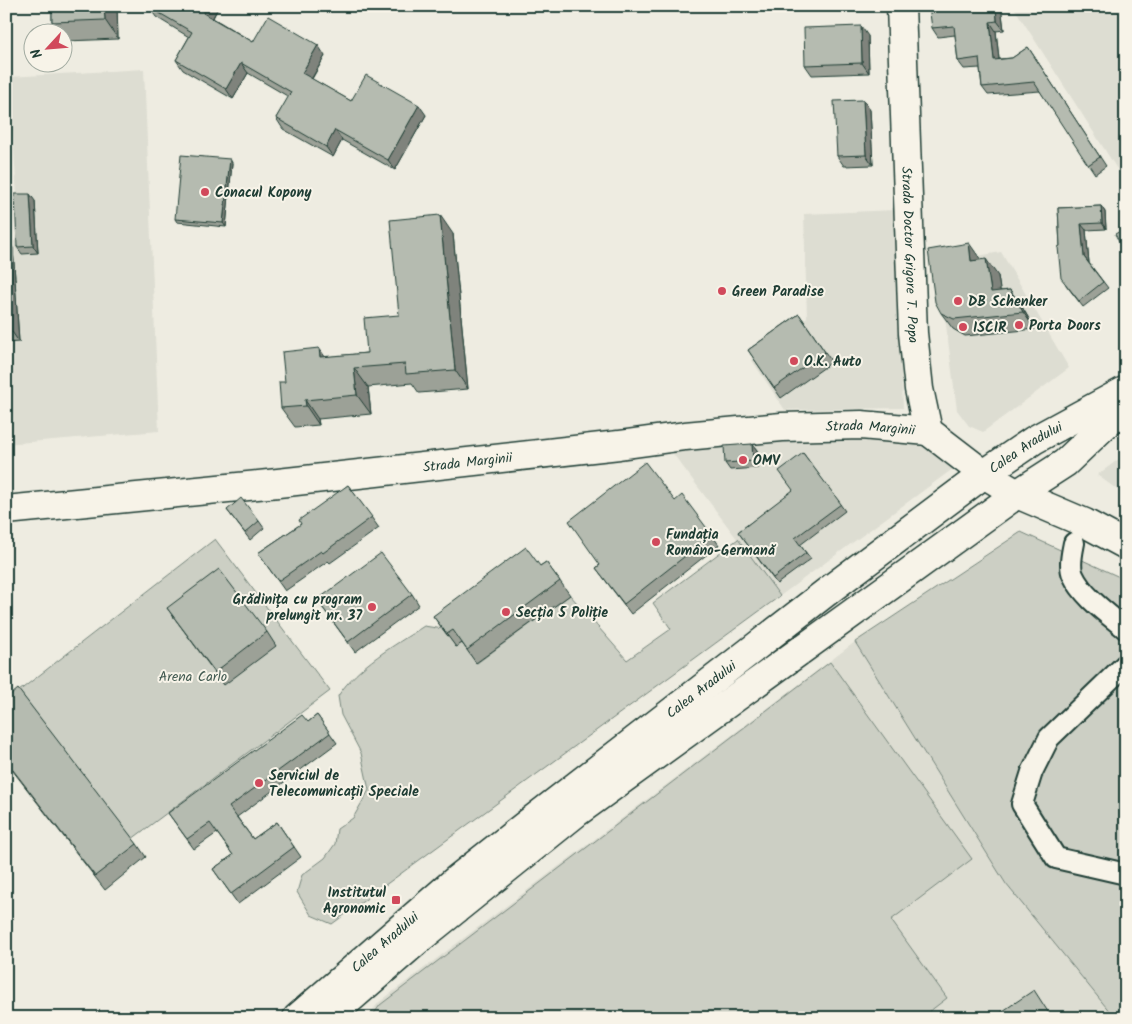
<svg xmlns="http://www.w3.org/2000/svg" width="1132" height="1024" font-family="Kalam,sans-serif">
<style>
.built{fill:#ddddd2}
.green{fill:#cccfc4;stroke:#76867c}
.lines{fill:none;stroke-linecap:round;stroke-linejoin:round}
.street-casing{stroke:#1f3d34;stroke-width:24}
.secondary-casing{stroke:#1f3d34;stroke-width:31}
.primary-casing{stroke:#1f3d34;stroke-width:31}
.street{stroke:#f7f3e8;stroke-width:20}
.secondary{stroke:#f7f3e8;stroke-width:28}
.primary{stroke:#f7f3e8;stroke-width:28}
.wall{fill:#9ca197;stroke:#1f3d34}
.shaded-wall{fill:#7f837b;stroke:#1f3d34}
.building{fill:#b5bbb0;stroke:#1f3d34}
.poi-dot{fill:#d1495b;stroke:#f7f3e8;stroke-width:2}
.labels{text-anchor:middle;stroke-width:4;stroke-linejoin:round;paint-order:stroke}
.poi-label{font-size:14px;font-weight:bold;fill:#1f3d34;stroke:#f7f3e8;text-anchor:start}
.street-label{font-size:14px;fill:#1f3d34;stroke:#f7f3e8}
.park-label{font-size:14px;fill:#425a51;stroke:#f7f3e8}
</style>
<rect width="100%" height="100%" fill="#eeece1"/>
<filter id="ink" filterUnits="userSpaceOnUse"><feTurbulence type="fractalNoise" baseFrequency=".02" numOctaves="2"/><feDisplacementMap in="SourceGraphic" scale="10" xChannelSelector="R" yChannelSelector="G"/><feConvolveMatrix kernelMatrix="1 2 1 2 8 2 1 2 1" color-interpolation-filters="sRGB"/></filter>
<g filter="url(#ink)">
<!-- built -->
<path class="built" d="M 1013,6 L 1126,6 L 1126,183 Z
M 144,69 L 159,431 L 6,444 L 6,242 L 20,240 L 9,77 Z
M 895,210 L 903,408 L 785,410 L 751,359 L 807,317 L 804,214 Z
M 1001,252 L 1069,368 L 983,432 L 969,426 L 957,410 L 938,263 Z
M 826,434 L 924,441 L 954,468 L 780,596 L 671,451 Z
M 1126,454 L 1126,496 L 1097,475 Z
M 855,642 L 1006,884 L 1115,1018 L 367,1018 L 378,1003 Z"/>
<!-- green -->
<path class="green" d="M 1021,532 L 1126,580 L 1126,1018 L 1115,1018 L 1006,884 L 855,642 Z
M 215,539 L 330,691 L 132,839 L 19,691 Z
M 738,539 L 780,596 L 332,924 L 311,915 L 297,892 L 302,875 L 325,858 L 335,844 L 337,829 L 353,818 L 369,790 L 361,753 L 341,715 L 338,696 C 358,665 394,646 424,626 L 443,629 L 456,647 L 462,643 L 477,663 L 570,595 L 627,660 L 671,629 L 653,603 Z
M 830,662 L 972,859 L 891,920 L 947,998 L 921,1018 L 371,1018 L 380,1005 Z"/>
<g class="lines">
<!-- street casing -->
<g class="street-casing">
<path id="street" d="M 1074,543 C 1072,553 1069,566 1073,575 C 1083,597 1108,614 1126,629
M 1126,664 L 1049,738 L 1032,772 L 1022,804 L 1056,858 L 1126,874"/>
</g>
<!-- secondary casing -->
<g class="secondary-casing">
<g id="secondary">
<path id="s1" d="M 901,6 L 913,333 L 919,389 L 928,431 L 984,474 L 1017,494 L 1085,523 L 1126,545"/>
<path id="s2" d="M 6,510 L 278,483 L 619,445 L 685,436 L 782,427 L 861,425 L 928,431"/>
</g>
</g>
<!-- primary casing -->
<g class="primary-casing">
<g id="primary">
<path id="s3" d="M 297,1018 L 457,879 L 523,827 L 833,587 L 984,474 L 1034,440 L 1126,390"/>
<path d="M 328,1018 L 418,940 L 576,813 L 1017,494 L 1065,463 L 1126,405"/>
</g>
</g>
<!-- street -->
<use href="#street" class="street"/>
<!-- secondary -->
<use href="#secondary" class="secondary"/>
<!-- primary -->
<use href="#primary" class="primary"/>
</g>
<!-- wall -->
<path class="wall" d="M 52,6 L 117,6 L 118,39 L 66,41 L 62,36 L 62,32 L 60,32 L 52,22 Z
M 219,6 L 213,18 L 253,42 L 325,56 L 312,79 L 351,101 L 426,115 L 395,170 L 342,140 L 333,157 L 283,129 L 276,118 L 289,97 L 248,73 L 233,99 L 183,70 L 176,60 L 189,37 L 156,17 L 149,7 Z
M 1001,6 L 1004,30 L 996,31 L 999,59 L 1012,58 L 1028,47 L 1106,166 L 1095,174 L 1040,91 L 988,95 L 982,87 L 980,68 L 964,69 L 958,61 L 955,35 L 938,37 L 932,28 Z
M 868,36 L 869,73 L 812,75 L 805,65 Z
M 863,100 L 870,110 L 873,165 L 844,166 L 837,156 Z
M 230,159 L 232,163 L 226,227 L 177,222 L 175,219 Z
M 35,201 L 38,253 L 22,254 L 17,247 Z
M 1101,206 L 1105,212 L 1106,229 L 1086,230 L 1089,263 L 1108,288 L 1083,307 L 1066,285 L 1060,246 L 1058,208 Z
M 453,234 L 468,389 L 419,393 L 412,383 L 368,387 L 371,414 L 318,419 L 319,425 L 295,427 L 281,408 L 325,357 L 367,353 L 399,315 Z
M 6,238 L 13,248 L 19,342 L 6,343 Z
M 980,260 L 998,276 L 1000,291 L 1010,290 L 1022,307 L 1035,329 L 965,336 L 953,329 L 941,313 Z
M 799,314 L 832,362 L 781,398 L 748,350 Z
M 752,444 L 757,450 L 758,468 L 730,470 L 725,463 Z
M 803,453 L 845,511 L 800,545 L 811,559 L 777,584 L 738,532 L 793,491 Z
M 348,485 L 379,528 L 330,563 L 328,561 L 285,591 L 258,553 L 301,524 Z
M 675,501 L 712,535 L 719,545 L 631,614 L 596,568 Z
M 227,510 L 259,521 L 264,528 L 250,540 Z
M 546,562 L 570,595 L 476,663 L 462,643 L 456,647 L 433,616 L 540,566 Z
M 412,594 L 419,605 L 355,652 L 317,600 Z
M 167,608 L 267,632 L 276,646 L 224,685 Z
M 6,699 L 137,844 L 146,857 L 105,890 L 6,762 Z
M 317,715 L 337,743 L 237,817 L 253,839 L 277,822 L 301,857 L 238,904 L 213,869 L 233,855 L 217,833 L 194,849 L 168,813 L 308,722 Z"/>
<!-- shaded-wall -->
<path class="shaded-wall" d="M 104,6 L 117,6 L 118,39 L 105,20 Z
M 207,6 L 219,6 L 210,23 L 203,13 Z
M 996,6 L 1001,6 L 1004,30 L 997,21 Z
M 990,22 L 996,31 L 1000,69 L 994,60 Z
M 861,26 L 868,36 L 869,73 L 862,63 Z
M 318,45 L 325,56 L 309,83 L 302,73 Z
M 241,63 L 248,73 L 233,99 L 226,89 Z
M 863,100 L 870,110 L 873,165 L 866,155 Z
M 419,105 L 426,115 L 395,170 L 388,160 Z
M 335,130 L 342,140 L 333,157 L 326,147 Z
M 230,159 L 232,163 L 226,227 L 223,223 Z
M 30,194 L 35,201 L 38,253 L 33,246 Z
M 1101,206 L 1105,212 L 1106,229 L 1102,223 Z
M 440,215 L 453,234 L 468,389 L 455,370 Z
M 1081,224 L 1086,230 L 1089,263 L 1084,257 Z
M 6,238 L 13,248 L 19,342 L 10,329 L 6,265 Z
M 969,243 L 981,260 L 971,261 Z
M 986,259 L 998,276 L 1003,309 L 991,292 Z
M 1010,290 L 1022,307 L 1035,329 L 1023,312 Z
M 319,348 L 332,367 L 320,357 Z
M 354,368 L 368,387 L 371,414 L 357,395 Z
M 305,400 L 318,419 L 319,425 L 306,406 Z
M 752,444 L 757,450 L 758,468 L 753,461 Z"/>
<!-- building -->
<path class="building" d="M 52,6 L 104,6 L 105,20 L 52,22 Z
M 149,6 L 207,6 L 203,13 L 253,42 L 268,16 L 318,45 L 302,73 L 351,101 L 366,75 L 419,105 L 388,160 L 335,130 L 326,147 L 276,118 L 291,92 L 241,63 L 226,89 L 176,60 L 192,32 L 149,7 Z
M 929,6 L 996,6 L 997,21 L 990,22 L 994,60 L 1012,58 L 1028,47 L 1100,157 L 1088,165 L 1034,82 L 982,87 L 979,58 L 958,61 L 954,26 L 932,28 Z
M 861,26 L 862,63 L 805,65 L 804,28 Z
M 863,100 L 866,155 L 837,156 L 834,101 Z
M 181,155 L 230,159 L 223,223 L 175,219 Z
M 15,194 L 30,194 L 33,246 L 17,247 Z
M 1101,206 L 1102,223 L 1081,224 L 1084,257 L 1103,282 L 1079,301 L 1061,278 L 1058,247 L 1060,246 L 1058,208 Z
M 440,215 L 455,370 L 406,374 L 405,364 L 354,368 L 357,395 L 305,400 L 306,406 L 281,408 L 279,382 L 285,382 L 282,352 L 319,348 L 320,357 L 367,353 L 364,318 L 399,315 L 390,220 Z
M 1126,228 L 1126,255 L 1115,234 Z
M 969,243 L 971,261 L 986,259 L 991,292 L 1010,290 L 1023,312 L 954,319 L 941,313 L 935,302 L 928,250 Z
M 6,265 L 10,329 L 6,330 Z
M 799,314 L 825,352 L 774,388 L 748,350 Z
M 752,444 L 753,461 L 725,463 L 724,446 Z
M 803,453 L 841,504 L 795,538 L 806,553 L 773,578 L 738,532 L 793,490 L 779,471 Z
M 645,462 L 675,501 L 682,495 L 712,535 L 624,604 L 596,568 L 600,565 L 569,521 Z
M 348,485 L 372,517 L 323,553 L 321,551 L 278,581 L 258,553 L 301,524 L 299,520 Z
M 241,498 L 259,521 L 245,533 L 227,510 Z
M 526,547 L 540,566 L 546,562 L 560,581 L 467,650 L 453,630 L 447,634 L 433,616 Z
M 381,553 L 412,594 L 348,642 L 317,600 Z
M 219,569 L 267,632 L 215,672 L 167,608 Z
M 18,689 L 137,844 L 95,876 L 6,761 L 6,699 Z
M 302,715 L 308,722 L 317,715 L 330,733 L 229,807 L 253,839 L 277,822 L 294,847 L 231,894 L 213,869 L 233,855 L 210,823 L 187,839 L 168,813 Z
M 1034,990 L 1052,1018 L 995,1018 L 994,1017 Z"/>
</g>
<!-- markers -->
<g class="poi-dot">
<circle cx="205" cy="192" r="5"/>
<circle cx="722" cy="291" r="5"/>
<circle cx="958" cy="301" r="5"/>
<circle cx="1019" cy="325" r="5"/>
<circle cx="963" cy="327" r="5"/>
<circle cx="794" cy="361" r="5"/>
<circle cx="743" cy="460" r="5"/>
<circle cx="656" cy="542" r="5"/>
<circle cx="372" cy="607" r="5"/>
<circle cx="506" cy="612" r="5"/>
<circle cx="259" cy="783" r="5"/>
<rect x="391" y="895" width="10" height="10" rx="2.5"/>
</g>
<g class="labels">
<!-- poi labels -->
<g class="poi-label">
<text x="215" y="197">Conacul Kopony</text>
<text x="732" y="296">Green Paradise</text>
<text x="968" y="306">DB Schenker</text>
<text x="1029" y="330">Porta Doors</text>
<text x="973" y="332">ISCIR</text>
<text x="804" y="366">O.K. Auto</text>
<text x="753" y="465">OMV</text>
<text x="666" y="539">Fundația<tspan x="666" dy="16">Româno-Germană</tspan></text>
<text x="362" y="604" text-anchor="end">Grădinița cu program<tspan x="362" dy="16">prelungit nr. 37</tspan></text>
<text x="516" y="617">Secția 5 Poliție</text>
<text x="269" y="780">Serviciul de<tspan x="269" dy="16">Telecomunicații Speciale</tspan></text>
<text x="386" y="897" text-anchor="end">Institutul<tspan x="386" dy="16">Agronomic</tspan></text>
</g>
<!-- street labels -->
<g class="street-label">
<text dy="5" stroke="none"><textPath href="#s1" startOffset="249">Strada Doctor Grigore T. Popa</textPath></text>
<text dy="5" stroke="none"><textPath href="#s2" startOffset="869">Strada Marginii</textPath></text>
<text dy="5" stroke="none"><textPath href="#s3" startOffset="926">Calea Aradului</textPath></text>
<text dy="5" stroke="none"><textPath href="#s2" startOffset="464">Strada Marginii</textPath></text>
<text dy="5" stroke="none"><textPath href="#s3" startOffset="521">Calea Aradului</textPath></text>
<text dy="5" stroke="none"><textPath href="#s3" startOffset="116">Calea Aradului</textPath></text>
</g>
<!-- park labels -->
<g class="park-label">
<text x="193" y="681">Arena Carlo</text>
</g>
</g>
<!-- margin -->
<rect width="1132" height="1024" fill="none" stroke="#f7f3e8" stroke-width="25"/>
<rect x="12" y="12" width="1107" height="999" fill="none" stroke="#1f3d34" stroke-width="2" filter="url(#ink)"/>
<!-- north arrow -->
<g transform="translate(48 48) rotate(244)"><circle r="24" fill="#f7f3e8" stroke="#a1aaa0"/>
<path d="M0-4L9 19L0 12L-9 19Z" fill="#d1495b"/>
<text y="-8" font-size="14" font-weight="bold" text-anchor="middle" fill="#1f3d34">N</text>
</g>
</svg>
